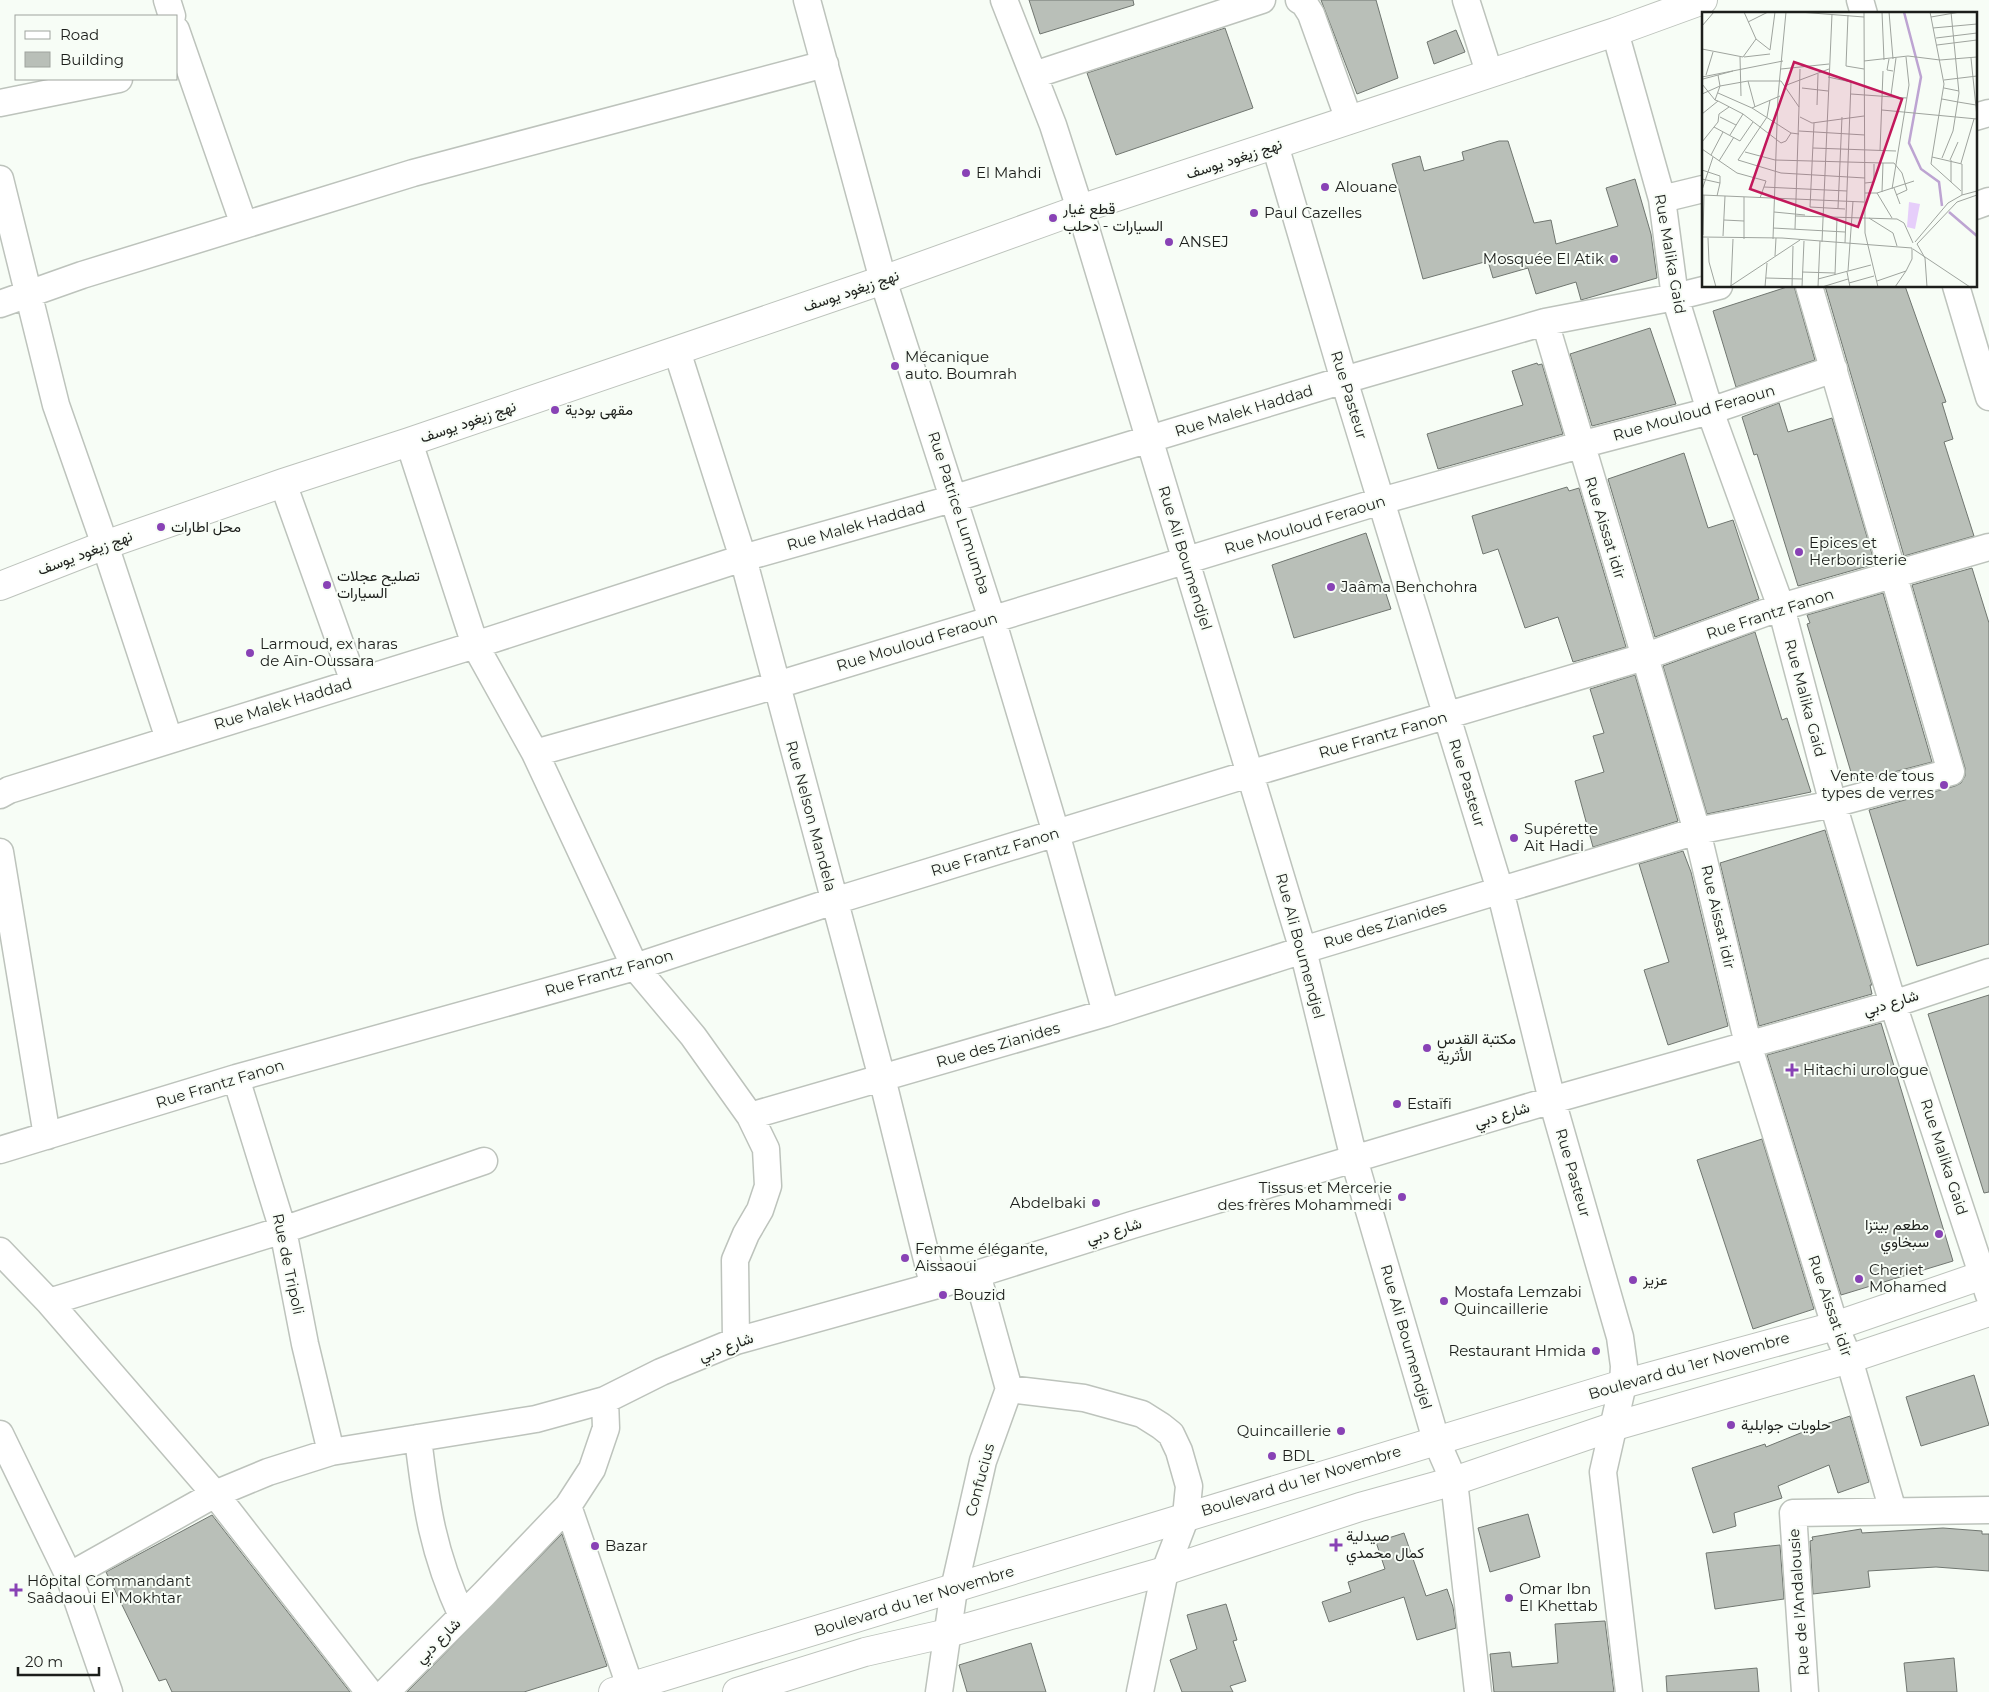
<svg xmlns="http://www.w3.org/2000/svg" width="1989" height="1692" font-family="Montserrat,Vazirmatn,sans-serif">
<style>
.building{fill:#b9bfb8;stroke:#707670}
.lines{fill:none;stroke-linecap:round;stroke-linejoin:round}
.street-casing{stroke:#bdc3bc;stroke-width:29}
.secondary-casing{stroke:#bdc3bc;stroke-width:30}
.primary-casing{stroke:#bdc3bc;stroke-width:30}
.street{stroke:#fff;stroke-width:26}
.secondary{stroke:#fff;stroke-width:28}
.primary{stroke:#fff;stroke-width:28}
.poi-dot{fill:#8842b5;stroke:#f7fdf6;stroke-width:2}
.labels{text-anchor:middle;stroke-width:4;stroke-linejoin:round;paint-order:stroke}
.street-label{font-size:15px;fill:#1c1e1b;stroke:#f7fdf6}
.poi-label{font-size:15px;fill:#1c1e1b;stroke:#f7fdf6;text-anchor:start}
.inset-river{fill:none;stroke:#bda4d2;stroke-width:2.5}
.inset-road{fill:none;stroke:#9fa49e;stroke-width:1}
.view{fill:#c2185b;fill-opacity:0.15;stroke:#c2185b;stroke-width:2.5}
.inset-edge{fill:none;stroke:#1c1e1b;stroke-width:2.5}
</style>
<rect width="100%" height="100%" fill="#f7fdf6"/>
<!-- building -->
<path class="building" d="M 1029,0 L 1133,0 L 1134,5 L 1040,34 Z
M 1321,0 L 1376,0 L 1398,78 L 1357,94 Z
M 1225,28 L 1253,108 L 1116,155 L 1087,73 Z
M 1456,30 L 1465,52 L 1434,64 L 1427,42 Z
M 1499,141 L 1508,141 L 1534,223 L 1551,220 L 1556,244 L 1618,226 L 1606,188 L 1635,179 L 1651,234 L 1657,278 L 1581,300 L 1576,282 L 1536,294 L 1528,268 L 1493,278 L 1488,261 L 1423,279 L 1392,164 L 1420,156 L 1424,171 L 1464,160 L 1462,152 Z
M 1790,286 L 1794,286 L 1815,360 L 1736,387 L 1713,311 Z
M 1825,286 L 1905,286 L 1946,402 L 1942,403 L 1953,439 L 1944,442 L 1974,536 L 1904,556 Z
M 1650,328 L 1676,404 L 1592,426 L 1570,354 Z
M 1537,363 L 1538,365 L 1542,364 L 1563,434 L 1438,469 L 1427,434 L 1523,405 L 1512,371 Z
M 1779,403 L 1788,432 L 1832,418 L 1875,564 L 1798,586 L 1757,454 L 1754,455 L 1742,417 Z
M 1684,453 L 1708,528 L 1733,520 L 1759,599 L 1655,637 L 1608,479 Z
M 1567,487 L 1569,491 L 1579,488 L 1626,647 L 1573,662 L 1558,617 L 1525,628 L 1498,549 L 1483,554 L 1472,516 Z
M 1366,533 L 1391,609 L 1294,638 L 1272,565 Z
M 1972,568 L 1989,623 L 1989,944 L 1917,966 L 1869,810 L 1955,786 L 1961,783 L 1965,776 L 1965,768 L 1912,585 Z
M 1883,593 L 1932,762 L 1859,781 L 1858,778 L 1853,779 L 1807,624 L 1810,623 L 1807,615 Z
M 1755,632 L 1782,720 L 1787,718 L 1811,792 L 1707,814 L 1663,666 Z
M 1635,675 L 1678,821 L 1593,847 L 1575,781 L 1604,772 L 1593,736 L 1604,733 L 1590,689 Z
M 1825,830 L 1872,985 L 1870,985 L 1872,994 L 1759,1026 L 1720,863 Z
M 1683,851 L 1691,872 L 1728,1026 L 1668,1045 L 1644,970 L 1669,962 L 1639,864 Z
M 1989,995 L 1989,1192 L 1984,1193 L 1928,1014 Z
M 1881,1023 L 1953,1261 L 1841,1295 L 1767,1055 Z
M 1762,1139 L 1814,1309 L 1753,1329 L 1697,1160 Z
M 1974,1375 L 1989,1425 L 1921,1446 L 1906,1397 Z
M 1850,1416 L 1869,1482 L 1838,1493 L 1829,1465 L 1778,1486 L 1782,1498 L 1734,1513 L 1736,1526 L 1713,1533 L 1692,1468 L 1765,1444 L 1766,1447 L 1808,1430 Z
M 1528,1514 L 1540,1557 L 1490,1572 L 1478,1528 Z
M 212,1515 L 350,1692 L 172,1692 L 166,1679 L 159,1681 L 106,1572 Z
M 1943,1528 L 1982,1531 L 1982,1534 L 1989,1534 L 1989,1571 L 1936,1567 L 1868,1571 L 1870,1587 L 1813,1594 L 1810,1541 L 1813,1540 L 1812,1537 L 1861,1529 L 1862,1533 Z
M 1404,1533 L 1426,1596 L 1447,1589 L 1453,1607 L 1456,1628 L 1417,1640 L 1404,1597 L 1329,1622 L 1322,1602 L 1351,1592 L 1348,1582 L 1385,1569 L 1376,1542 Z
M 562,1534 L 607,1666 L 524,1692 L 407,1692 Z
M 1780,1545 L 1784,1599 L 1715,1609 L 1706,1553 Z
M 1226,1604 L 1237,1640 L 1233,1641 L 1246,1681 L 1230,1686 L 1233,1692 L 1182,1692 L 1170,1660 L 1197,1649 L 1187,1615 Z
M 1605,1621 L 1614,1692 L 1494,1692 L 1490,1654 L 1510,1652 L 1512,1667 L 1558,1663 L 1555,1624 Z
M 1031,1643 L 1046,1692 L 967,1692 L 959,1665 Z
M 1954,1658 L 1957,1692 L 1907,1692 L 1904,1663 Z
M 1757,1668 L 1759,1692 L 1667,1692 L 1666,1676 Z"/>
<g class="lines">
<!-- street casing -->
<g class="street-casing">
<path id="street" d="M 167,0 L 172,16
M 807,0 L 883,280 L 992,619 L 1056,833 L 1106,1013
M 1004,0 L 1053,125 L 1080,209 L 1303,950 L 1354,1159 L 1436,1440 L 1454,1481 L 1478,1692
M 1299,0 L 1304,3 L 1311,14 L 1349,120
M 1466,0 L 1489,72
M 1860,0 L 1864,14
M 176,30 L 244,225
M 1615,32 L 1662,199 L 1675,297 L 1710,411 L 1781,607 L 1833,804 L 1893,1004 L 1989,1295
M 1034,75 L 1262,0
M 0,103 L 119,79
M 1975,117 L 1989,113
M 1275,145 L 1344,380 L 1500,890 L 1552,1100 L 1620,1337 L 1624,1366 L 1623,1384 L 1603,1472 L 1629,1692
M 0,179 L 56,405 L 105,545 L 169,739
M 1662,199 L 1703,189
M 1975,206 L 1989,201
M 1956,286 L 1989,397
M 0,304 L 82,275 L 413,173 L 825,64
M 1545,322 L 1697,831 L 1748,1044 L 1835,1326 L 1849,1359 L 1893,1511
M 677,351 L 743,558 L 882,1078 L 933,1284
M 409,442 L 475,645 L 535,753 L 635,967 L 693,1036 L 750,1116 L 766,1149 L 768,1186 L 760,1210 L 746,1234 L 735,1260 L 736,1341
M 283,483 L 354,682
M 535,753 L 777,685 L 1381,501 L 1580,445 L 1710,411 L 1834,369
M 0,795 L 9,790 L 475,645 L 743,558 L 955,498 L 1344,380 L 1545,322 L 1675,297 L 1719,286
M 0,852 L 47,1136
M 236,1078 L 283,1230 L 305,1344 L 331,1452
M 750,1116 L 1106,1013 L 1303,950 L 1697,831 L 1833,804 L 1951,772 L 1809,286
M 0,1150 L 236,1078 L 635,967 L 834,901 L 1249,774 L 1644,657 L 1781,607 L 1989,547
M 0,1251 L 49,1302 L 215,1494 L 369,1692
M 49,1302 L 283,1230 L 484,1161
M 1009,1389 L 1084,1398 L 1142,1414 L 1161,1426 L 1171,1434 L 1179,1451 L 1189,1486 L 1186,1516 L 1165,1571 L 1140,1692
M 0,1434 L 69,1576 L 109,1692
M 418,1438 C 426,1506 433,1553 462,1616
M 568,1506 L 632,1692
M 69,1576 L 215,1494 L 268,1472 L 331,1452 L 536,1419 L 605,1400
M 386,1692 L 484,1594 L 568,1506 L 592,1469 L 606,1428 L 605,1400 L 661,1372 L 736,1341 L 977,1274 L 1132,1225 L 1552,1100 L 1893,1004 L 1989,972
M 939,1692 L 954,1589 L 983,1461 L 1009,1389 L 977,1274
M 1805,1692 L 1793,1513 L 1989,1510"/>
</g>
<!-- secondary casing -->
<g class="secondary-casing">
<path id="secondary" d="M 613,1692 L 1623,1384 L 1835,1326 L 1989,1273
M 737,1692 L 865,1652 L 948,1633 L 1165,1571 L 1360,1507 L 1454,1481 L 1615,1426 L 1849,1359 L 1989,1312"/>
</g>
<!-- primary casing -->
<g class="primary-casing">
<path id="primary" d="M 0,586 L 105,545 L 283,483 L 409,442 L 883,280 L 1080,209 L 1615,32 L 1703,0"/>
</g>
<!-- street -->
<use href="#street" class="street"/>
<!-- secondary -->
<use href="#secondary" class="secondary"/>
<!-- primary -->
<use href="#primary" class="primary"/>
</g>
<!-- markers -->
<g class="poi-dot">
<circle cx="966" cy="173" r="5"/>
<circle cx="1325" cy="187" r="5"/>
<circle cx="1254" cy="213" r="5"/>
<circle cx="1053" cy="218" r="5"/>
<circle cx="1169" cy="242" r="5"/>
<circle cx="1614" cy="259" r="5"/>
<circle cx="895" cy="366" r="5"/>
<circle cx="555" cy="410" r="5"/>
<circle cx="161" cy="527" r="5"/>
<circle cx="1799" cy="552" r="5"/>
<circle cx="327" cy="585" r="5"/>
<circle cx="1331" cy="587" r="5"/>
<circle cx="250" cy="653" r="5"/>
<circle cx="1944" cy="785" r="5"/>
<circle cx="1514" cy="838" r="5"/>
<circle cx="1427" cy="1048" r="5"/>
<path d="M1789.5 1062.5h5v5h5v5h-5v5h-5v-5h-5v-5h5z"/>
<circle cx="1397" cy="1104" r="5"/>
<circle cx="1402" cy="1197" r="5"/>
<circle cx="1096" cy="1203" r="5"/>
<circle cx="1939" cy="1234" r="5"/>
<circle cx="905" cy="1258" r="5"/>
<circle cx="1859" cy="1279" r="5"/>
<circle cx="1633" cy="1280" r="5"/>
<circle cx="943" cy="1295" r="5"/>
<circle cx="1444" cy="1301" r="5"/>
<circle cx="1596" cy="1351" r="5"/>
<circle cx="1731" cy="1425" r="5"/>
<circle cx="1341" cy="1431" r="5"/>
<circle cx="1272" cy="1456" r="5"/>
<path d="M1333.5 1537.5h5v5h5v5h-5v5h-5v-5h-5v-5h5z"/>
<circle cx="595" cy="1546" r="5"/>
<path d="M13.5 1582.5h5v5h5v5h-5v5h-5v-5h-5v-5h5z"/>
<circle cx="1509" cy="1598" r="5"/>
</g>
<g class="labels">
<!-- street labels -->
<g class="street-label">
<text transform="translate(1234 159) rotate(-18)" y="5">نهج زيغود يوسف</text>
<text transform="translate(1670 254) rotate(80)" y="5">Rue Malika Gaid</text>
<text transform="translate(851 291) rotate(-19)" y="5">نهج زيغود يوسف</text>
<text transform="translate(1349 395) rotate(73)" y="5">Rue Pasteur</text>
<text transform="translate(1244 411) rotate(-17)" y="5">Rue Malek Haddad</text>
<text transform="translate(1694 413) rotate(-16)" y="5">Rue Mouloud Feraoun</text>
<text transform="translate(468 422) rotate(-19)" y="5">نهج زيغود يوسف</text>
<text transform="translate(959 513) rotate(72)" y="5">Rue Patrice Lumumba</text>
<text transform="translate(1305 525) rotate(-17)" y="5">Rue Mouloud Feraoun</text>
<text transform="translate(856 526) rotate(-16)" y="5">Rue Malek Haddad</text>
<text transform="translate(1605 528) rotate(73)" y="5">Rue Aissat idir</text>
<text transform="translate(85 553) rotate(-21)" y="5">نهج زيغود يوسف</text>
<text transform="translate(1185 558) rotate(73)" y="5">Rue Ali Boumendjel</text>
<text transform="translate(1770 614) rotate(-18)" y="5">Rue Frantz Fanon</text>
<text transform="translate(917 642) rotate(-17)" y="5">Rue Mouloud Feraoun</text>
<text transform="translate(1805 698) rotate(75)" y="5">Rue Malika Gaid</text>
<text transform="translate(283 704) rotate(-17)" y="5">Rue Malek Haddad</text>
<text transform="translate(1383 735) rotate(-16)" y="5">Rue Frantz Fanon</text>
<text transform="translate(1467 783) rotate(73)" y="5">Rue Pasteur</text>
<text transform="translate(811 816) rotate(75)" y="5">Rue Nelson Mandela</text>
<text transform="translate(995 852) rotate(-17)" y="5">Rue Frantz Fanon</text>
<text transform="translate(1718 917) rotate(77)" y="5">Rue Aissat idir</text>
<text transform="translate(1385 925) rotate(-17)" y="5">Rue des Zianides</text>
<text transform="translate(1300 946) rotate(75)" y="5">Rue Ali Boumendjel</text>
<text transform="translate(609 973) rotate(-16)" y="5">Rue Frantz Fanon</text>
<text transform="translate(1891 1003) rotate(-17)" y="5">شارع دبي</text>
<text transform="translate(998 1045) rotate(-16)" y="5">Rue des Zianides</text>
<text transform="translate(220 1084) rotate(-17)" y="5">Rue Frantz Fanon</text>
<text transform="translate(1502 1115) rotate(-17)" y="5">شارع دبي</text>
<text transform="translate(1944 1157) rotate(72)" y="5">Rue Malika Gaid</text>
<text transform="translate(1573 1173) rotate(74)" y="5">Rue Pasteur</text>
<text transform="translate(1114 1231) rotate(-17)" y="5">شارع دبي</text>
<text transform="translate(288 1264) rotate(78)" y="5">Rue de Tripoli</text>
<text transform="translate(1830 1306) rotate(71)" y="5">Rue Aissat idir</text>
<text transform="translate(1406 1337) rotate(74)" y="5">Rue Ali Boumendjel</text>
<text transform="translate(726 1347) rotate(-20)" y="5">شارع دبي</text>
<text transform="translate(1689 1366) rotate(-16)" y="5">Boulevard du 1er Novembre</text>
<text transform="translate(980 1480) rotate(-75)" y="5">Confucius</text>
<text transform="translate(1301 1481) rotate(-17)" y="5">Boulevard du 1er Novembre</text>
<text transform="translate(914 1601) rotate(-17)" y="5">Boulevard du 1er Novembre</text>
<text transform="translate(1799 1602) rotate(-94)" y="5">Rue de l'Andalousie</text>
<text transform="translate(438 1641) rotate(-45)" y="5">شارع دبي</text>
</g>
<!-- poi labels -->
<g class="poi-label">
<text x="976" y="178">El Mahdi</text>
<text x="1335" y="192">Alouane</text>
<text x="1063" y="214">قطع غيار<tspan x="1063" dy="17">السيارات - دحلب</tspan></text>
<text x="1264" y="218">Paul Cazelles</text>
<text x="1179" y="247">ANSEJ</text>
<text x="1604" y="264" text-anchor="end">Mosquée El Atik</text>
<text x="905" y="362">Mécanique<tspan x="905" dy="17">auto. Boumrah</tspan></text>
<text x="565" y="415">مقهى بودية</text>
<text x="171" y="532">محل اطارات</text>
<text x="1809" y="548">Epices et<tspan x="1809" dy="17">Herboristerie</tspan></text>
<text x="337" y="581">تصليح عجلات<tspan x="337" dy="17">السيارات</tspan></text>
<text x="1341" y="592">Jaâma Benchohra</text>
<text x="260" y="649">Larmoud, ex haras<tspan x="260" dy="17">de Aïn-Oussara</tspan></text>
<text x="1934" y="781" text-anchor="end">Vente de tous<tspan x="1934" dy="17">types de verres</tspan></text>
<text x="1524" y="834">Supérette<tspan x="1524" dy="17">Ait Hadi</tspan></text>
<text x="1437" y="1044">مكتبة القدس<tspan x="1437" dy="17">الأثرية</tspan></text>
<text x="1803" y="1075">Hitachi urologue</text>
<text x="1407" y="1109">Estaïfi</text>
<text x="1392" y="1193" text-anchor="end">Tissus et Mercerie<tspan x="1392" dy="17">des frères Mohammedi</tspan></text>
<text x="1086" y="1208" text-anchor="end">Abdelbaki</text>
<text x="1929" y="1230" text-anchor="end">مطعم بيتزا<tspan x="1929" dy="17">سبخاوي</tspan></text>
<text x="915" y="1254">Femme élégante,<tspan x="915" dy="17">Aissaoui</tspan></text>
<text x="1869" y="1275">Cheriet<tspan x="1869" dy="17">Mohamed</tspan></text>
<text x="1643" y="1285">عزيز</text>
<text x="1454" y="1297">Mostafa Lemzabi<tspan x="1454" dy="17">Quincaillerie</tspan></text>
<text x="953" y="1300">Bouzid</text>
<text x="1586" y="1356" text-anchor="end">Restaurant Hmida</text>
<text x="1741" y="1430">حلويات جوابلية</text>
<text x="1331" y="1436" text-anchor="end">Quincaillerie</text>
<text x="1282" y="1461">BDL</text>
<text x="1346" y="1541">صيدلية<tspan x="1346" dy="17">كمال محمدي</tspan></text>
<text x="605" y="1551">Bazar</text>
<text x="27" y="1586">Hôpital Commandant<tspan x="27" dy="17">Saâdaoui El Mokhtar</tspan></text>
<text x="1519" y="1594">Omar Ibn<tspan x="1519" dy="17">El Khettab</tspan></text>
</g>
</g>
<!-- overview -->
<g transform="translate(1702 12)">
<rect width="275" height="275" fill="#f7fdf6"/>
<path d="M 207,190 L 218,192 L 213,217 L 205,215 Z" fill="#e6cefa"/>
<path class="inset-river" d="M 202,0 L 219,65 L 207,131 L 219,157 L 237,170 L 240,194M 247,200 L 275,224"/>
<path class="inset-road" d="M 42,0 L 54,27 L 68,38 L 73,0M 97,0 L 162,5M 162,0 L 163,221 L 176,275M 180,0 L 182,48M 187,0 L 191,47M 228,0 L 242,72 L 230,145 L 260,152 L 260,183M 146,3 L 144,54 L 162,57M 229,5 L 258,0M 46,10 L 66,0M 0,14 L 12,0M 231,16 L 275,12M 234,26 L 275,21M 235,33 L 275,28M 0,37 L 41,45 L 54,27M 38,45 L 39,84M 42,45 L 68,42M 269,46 L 275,105M 187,47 L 185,58 L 191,59M 162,49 L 206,44 L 238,48 L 275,45M 79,57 L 127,52M 4,63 L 11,40M 0,65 L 81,49M 126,65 L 149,70 L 143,231M 1,67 L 31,59M 242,68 L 275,64M 46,69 L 53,95M 0,72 L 13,88M 82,74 L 127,57M 100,76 L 126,79M 242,76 L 257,79M 16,81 L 50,96M 0,82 L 18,74 L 16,63M 149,82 L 205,86M 189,83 L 194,46M 78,84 L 50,96 L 89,121 L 97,122M 240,87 L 256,90M 68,88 L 65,105 L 36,148 L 79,161 L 163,166M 16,89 L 13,88 L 18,74 L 46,69 L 79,69 L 97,95 L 93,217M 256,90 L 274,93M 115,93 L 116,62M 97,95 L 98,57M 180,98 L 275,107M 0,102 L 16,89 L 41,102 L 79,131 L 84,129 L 89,121M 18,105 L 34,113M 98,105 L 110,111 L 162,104M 112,111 L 108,195 L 143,197M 12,115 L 38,129 L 51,110M 97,119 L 163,123M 28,123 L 41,102M 0,130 L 16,110 L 17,102 L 27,95M 275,130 L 275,150M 111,136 L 194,139M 0,137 L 35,161 L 64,169 L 58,186M 178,139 L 181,59M 43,140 L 73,148 L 181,151 L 180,180M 9,143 L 21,120M 230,145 L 229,152 L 259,179M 240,146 L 251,119 L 257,81 L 249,0M 248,148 L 256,130M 249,148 L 249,170M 17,149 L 32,125M 181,151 L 192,151 L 200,161 L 205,178 L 194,183M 259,151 L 272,107M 0,158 L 18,164 L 18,171M 0,167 L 18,171 L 15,184M 163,171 L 172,170 L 172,152M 62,175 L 145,179M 192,176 L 198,192M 190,177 L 207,73 L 204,45M 0,178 L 11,145M 163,181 L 175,181 L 190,206M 175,181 L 212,169M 0,183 L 162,190M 136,196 L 140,105M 72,200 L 103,203M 94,204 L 195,207 L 202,211 L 211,231M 167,206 L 191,221 L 195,234M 22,208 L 42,209M 71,216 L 143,220M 1,223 L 2,183M 21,224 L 23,184M 0,225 L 80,226 L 210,236M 6,226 L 7,250 L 14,275M 42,227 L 42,185M 71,227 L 76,84 L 84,0M 120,230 L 130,2M 213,230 L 246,191 L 260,183 L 275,179M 215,232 L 223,246 L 225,275M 215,232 L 255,190 L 275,183M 211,237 L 268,275M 73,244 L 74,226M 146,259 L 151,189M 204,259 L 210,247 L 210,236M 100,260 L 133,261M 145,260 L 148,275M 133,263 L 135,206M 64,266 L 100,267M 116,267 L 169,253M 175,269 L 204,259 L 193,275M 147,271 L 172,264M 29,274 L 31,227M 27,275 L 98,228M 63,275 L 65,251M 90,275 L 91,234M 100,275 L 102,229M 116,275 L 118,229M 120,275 L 146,267"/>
<path class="view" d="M 92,50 L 200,87 L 156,215 L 48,177 Z"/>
<rect width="275" height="275" class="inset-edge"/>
</g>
<!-- legend -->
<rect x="15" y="15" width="162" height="65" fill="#f7fdf6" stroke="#9fa49e"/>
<rect x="25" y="31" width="25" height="8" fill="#ffffff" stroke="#9fa49e"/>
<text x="60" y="40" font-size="15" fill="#1c1e1b">Road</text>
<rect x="25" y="52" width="25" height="15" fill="#b9bfb8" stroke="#9fa49e"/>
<text x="60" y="65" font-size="15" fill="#1c1e1b">Building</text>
<!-- scale -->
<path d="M18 1667v8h81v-8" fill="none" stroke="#1c1e1b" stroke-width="2.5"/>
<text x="25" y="1667" font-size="15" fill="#1c1e1b" stroke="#f7fdf6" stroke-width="4" paint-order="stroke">20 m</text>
</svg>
